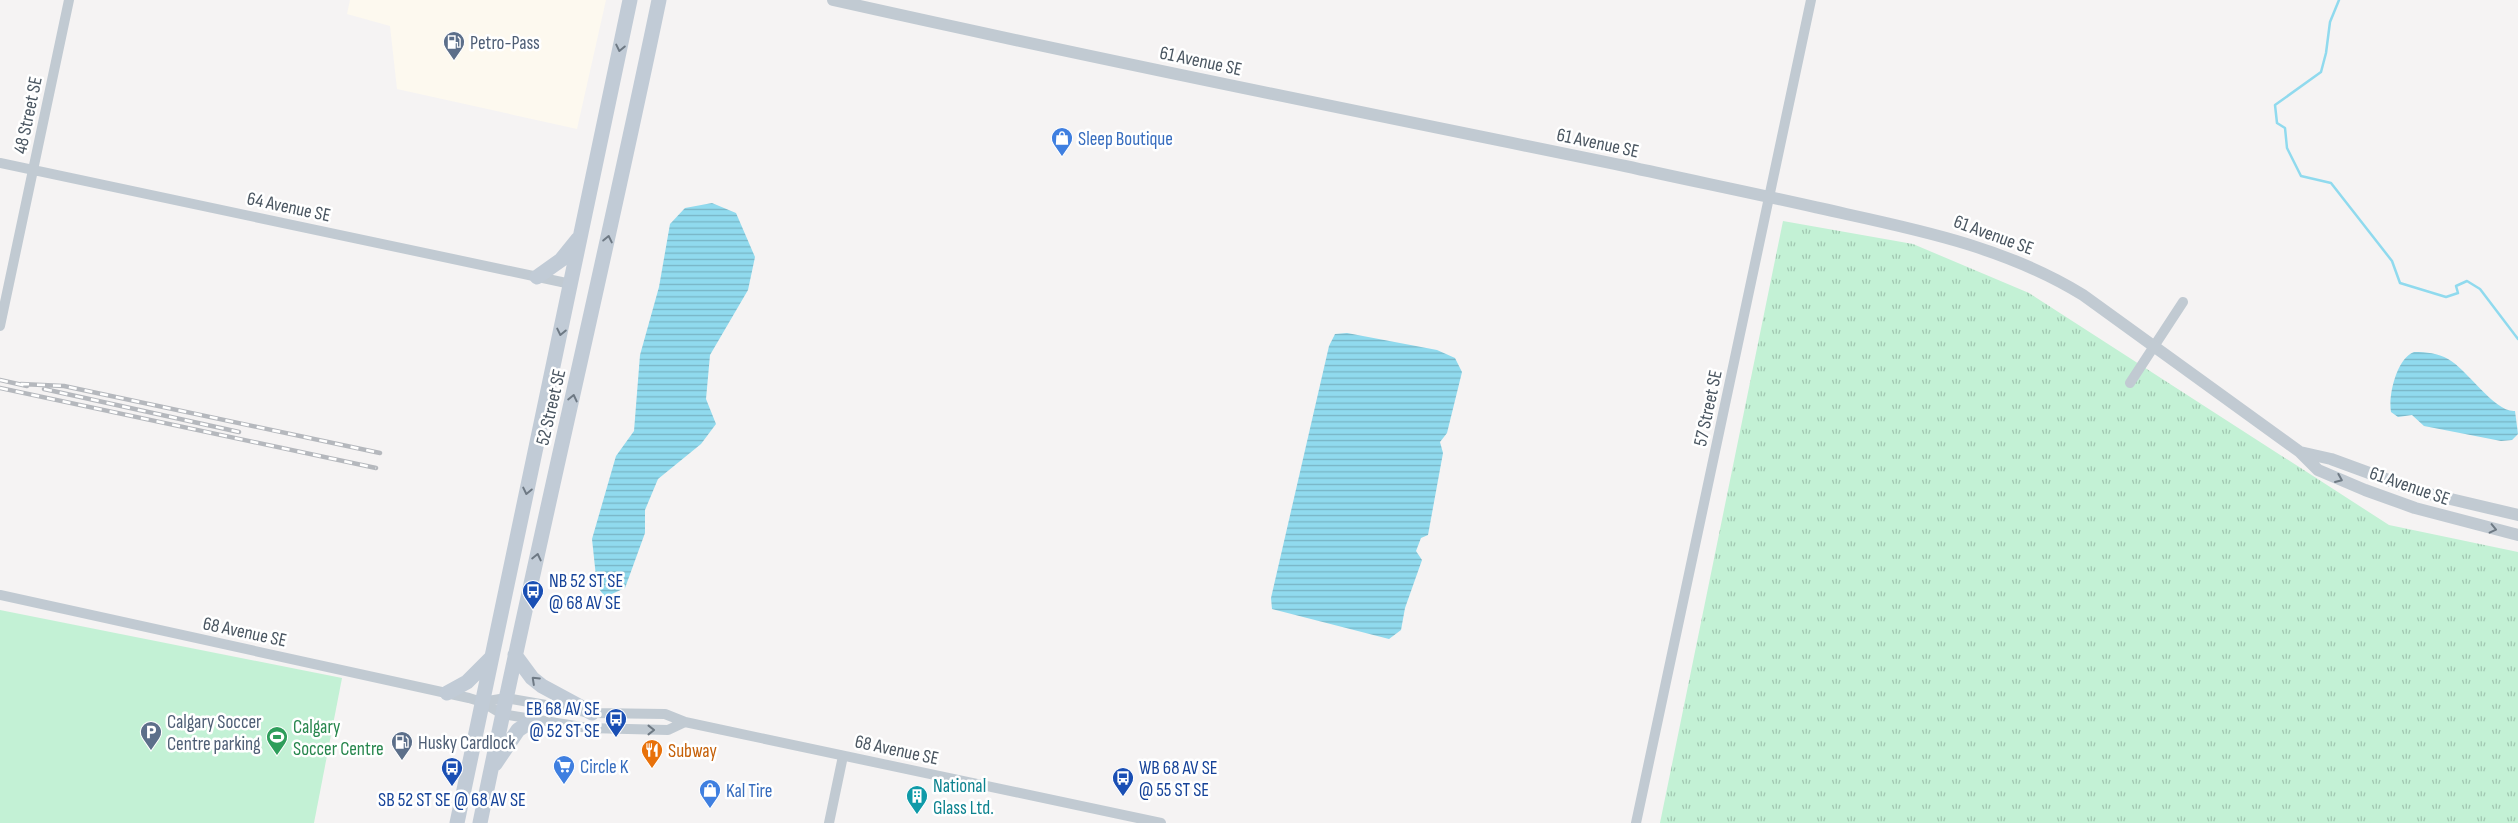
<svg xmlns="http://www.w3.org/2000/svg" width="2518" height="823" font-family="'Sofia Sans Condensed',sans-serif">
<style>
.commercial{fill:#fdf9ef}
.grass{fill:url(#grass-tufts)}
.park{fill:#c3f1d5}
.water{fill:url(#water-rules)}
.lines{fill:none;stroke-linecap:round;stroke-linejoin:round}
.stream{stroke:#90daee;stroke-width:2.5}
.minor{stroke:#c1cad2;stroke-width:10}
.tertiary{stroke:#c1cad2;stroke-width:12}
.secondary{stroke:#c1cbd6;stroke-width:15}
.rail-casing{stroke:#b5b8bd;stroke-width:4.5}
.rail{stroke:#fff;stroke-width:2.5;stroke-dasharray:8;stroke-linecap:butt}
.oneway{stroke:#6e7984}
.oneway2{stroke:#6e7983}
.labels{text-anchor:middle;stroke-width:5;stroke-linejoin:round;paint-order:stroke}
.service-label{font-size:19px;fill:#4e5e75;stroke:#fff;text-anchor:start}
.street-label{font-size:19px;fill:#4a5661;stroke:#fff}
.shop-label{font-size:19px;fill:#366cbe;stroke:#fff;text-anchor:start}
.transit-label{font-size:19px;fill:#164399;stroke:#fff;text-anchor:start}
.leisure-label{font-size:19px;fill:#27864d;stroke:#fff;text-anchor:start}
.food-label{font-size:19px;fill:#c56008;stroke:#fff;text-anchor:start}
.culture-label{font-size:19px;fill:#0d838f;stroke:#fff;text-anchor:start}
</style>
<defs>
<pattern id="grass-tufts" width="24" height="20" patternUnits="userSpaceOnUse" patternTransform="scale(1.25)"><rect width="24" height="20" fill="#c3f1d5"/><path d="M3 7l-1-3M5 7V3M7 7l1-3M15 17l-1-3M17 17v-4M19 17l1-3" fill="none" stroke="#a0c6b0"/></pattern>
<pattern id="water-rules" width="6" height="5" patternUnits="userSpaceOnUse" patternTransform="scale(1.25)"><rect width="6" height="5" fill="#90daee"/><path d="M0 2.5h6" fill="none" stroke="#78b4c4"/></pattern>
</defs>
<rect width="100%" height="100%" fill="#f5f3f3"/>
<!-- commercial -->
<path class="commercial" d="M 350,0 L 606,0 L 577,129 L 397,89 L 390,26 L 347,14 Z"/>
<!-- grass -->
<path class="grass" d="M 1783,221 L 1913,244 L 2029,293 L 2389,525 L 2518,552 L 2518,823 L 1660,823 Z"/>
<!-- park -->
<path class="park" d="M 0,610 L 342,678 L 314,823 L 0,823 Z"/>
<!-- water -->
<path class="water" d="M 712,203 L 736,213 L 755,257 L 748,290 L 710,355 L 706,399 L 716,424 L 701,444 L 658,479 L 645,510 L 645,533 L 625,588 L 605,597 L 597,586 L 592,539 L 616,456 L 634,431 L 640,355 L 659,287 L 670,224 L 685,208 Z
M 1347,333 L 1437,350 L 1455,358 L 1462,372 L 1447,433 L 1440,442 L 1443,453 L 1428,535 L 1421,538 L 1416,551 L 1422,560 L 1405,608 L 1401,630 L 1389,639 L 1272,609 L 1271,598 L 1329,346 L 1335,334 Z
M 2414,352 C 2426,352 2438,353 2448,359 C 2467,369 2495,413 2515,411 L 2518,434 L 2512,440 L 2501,441 L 2424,426 L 2412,415 L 2398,417 L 2391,412 C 2388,395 2397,358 2414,352 Z"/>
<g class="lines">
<!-- stream -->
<path class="stream" d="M 2339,0 L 2330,22 L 2326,53 L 2321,72 L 2275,105 L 2277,123 L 2285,128 L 2287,148 L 2301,176 L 2331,183 L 2392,261 L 2400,283 L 2446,297 L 2458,293 L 2456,286 L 2467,281 L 2480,289 L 2518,339"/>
<!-- minor -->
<path class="minor" d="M 0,163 L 571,284
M 0,326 L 69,0
M 2130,383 L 2183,302
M 0,595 L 469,698 L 482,702 L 502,714 L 588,728 L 668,730 L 685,722
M 482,702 L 506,698 L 592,713 L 665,714 L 685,722 L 1161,823
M 829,823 L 843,756
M 1636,823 L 1811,0"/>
<!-- tertiary -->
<path class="tertiary" d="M 833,0 C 1096,59 1361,112 1625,166 C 1698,182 1772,197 1846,214 C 1929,232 2010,250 2083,295 L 2300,452 L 2318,470 L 2365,490 L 2415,508 L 2518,535
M 2300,452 L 2331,459 L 2421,492 L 2518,515"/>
<!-- secondary -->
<path class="secondary" d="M 537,277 L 561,260 L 578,239
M 515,655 L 532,678 L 542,686 L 592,713
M 447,693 L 467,682 L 491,658
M 495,764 L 518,730 L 533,720
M 457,823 L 630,0
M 480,823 C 536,548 602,275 659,0"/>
<!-- rail casing -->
<g class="rail-casing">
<path id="rail" d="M 0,380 L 27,386
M 21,384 L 64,386 L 380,453
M 0,388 L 376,468
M 44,389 L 239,432"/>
</g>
<!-- rail -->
<use href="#rail" class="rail"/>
</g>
<!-- one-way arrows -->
<defs><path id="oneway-chevron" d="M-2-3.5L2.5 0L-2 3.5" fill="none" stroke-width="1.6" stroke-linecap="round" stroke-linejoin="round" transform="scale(1.25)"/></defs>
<g class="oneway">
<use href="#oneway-chevron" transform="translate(620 48) rotate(102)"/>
<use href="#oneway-chevron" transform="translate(608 239) rotate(-78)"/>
<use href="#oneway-chevron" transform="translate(561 332) rotate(102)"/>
<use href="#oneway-chevron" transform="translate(573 398) rotate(-77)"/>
<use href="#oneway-chevron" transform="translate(527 491) rotate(102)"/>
<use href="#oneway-chevron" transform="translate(537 557) rotate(-77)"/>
<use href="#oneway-chevron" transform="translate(535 680) rotate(-137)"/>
</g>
<g class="oneway2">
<use href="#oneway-chevron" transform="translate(2339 479) rotate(23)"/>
<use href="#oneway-chevron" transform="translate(2493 529) rotate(13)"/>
<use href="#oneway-chevron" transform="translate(651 730)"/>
</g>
<!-- icons -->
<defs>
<g id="fuel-pin" transform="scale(1.125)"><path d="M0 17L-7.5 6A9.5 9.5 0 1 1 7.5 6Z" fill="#5c6f8a" stroke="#fff"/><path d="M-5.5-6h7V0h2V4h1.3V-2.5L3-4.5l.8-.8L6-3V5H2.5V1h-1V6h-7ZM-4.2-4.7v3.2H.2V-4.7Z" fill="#fff"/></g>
<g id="shop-pin" transform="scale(1.125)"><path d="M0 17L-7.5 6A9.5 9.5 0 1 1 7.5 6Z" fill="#3f7fe0" stroke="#fff"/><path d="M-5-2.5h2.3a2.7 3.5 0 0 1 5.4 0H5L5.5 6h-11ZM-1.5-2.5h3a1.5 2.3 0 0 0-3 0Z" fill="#fff"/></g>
<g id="bus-pin" transform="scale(1.125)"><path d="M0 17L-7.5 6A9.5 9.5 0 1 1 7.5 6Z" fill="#1a4fb4" stroke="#fff"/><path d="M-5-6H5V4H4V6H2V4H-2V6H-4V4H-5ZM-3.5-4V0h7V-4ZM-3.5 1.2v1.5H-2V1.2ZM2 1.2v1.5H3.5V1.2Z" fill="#fff"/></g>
<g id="parking-pin" transform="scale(1.125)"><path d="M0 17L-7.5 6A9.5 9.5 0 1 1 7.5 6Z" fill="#5c6f8a" stroke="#fff"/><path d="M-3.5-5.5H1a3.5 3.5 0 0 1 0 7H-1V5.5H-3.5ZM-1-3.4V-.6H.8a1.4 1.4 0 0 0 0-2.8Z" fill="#fff"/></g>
<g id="stadium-pin" transform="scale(1.125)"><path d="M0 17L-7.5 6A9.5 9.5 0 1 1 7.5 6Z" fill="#2e9e5b" stroke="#fff"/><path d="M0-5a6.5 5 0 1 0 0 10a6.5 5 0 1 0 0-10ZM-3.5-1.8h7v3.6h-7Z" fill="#fff"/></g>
<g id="restaurant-pin" transform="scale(1.125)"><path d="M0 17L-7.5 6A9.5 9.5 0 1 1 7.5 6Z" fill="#e8710a" stroke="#fff"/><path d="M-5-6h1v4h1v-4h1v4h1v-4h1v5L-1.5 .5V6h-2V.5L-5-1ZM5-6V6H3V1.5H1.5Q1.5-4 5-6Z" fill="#fff"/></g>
<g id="supermarket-pin" transform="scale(1.125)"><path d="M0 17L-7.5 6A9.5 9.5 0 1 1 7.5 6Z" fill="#3f7fe0" stroke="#fff"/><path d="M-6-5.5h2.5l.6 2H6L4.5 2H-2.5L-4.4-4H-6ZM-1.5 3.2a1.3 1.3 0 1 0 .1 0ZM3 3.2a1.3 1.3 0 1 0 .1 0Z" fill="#fff"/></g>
<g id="building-pin" transform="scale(1.125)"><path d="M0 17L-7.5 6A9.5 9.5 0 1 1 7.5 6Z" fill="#0f9aa8" stroke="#fff"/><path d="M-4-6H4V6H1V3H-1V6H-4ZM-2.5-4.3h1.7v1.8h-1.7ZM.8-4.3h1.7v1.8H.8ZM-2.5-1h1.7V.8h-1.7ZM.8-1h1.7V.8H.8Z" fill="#fff"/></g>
</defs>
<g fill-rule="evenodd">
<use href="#fuel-pin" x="454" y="42"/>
<use href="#shop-pin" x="1062" y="138"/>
<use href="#bus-pin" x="533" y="591"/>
<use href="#bus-pin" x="616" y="719"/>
<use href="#parking-pin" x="151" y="732"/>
<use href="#stadium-pin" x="277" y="737"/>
<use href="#fuel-pin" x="402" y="742"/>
<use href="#restaurant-pin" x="652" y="750"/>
<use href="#supermarket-pin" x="564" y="766"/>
<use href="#bus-pin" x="452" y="768"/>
<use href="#bus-pin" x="1123" y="778"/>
<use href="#shop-pin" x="710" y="790"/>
<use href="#building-pin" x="917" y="796"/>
</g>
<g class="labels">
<!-- service labels -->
<g class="service-label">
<text x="470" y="49">Petro-Pass</text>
<text x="167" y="728">Calgary Soccer<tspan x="167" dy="22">Centre parking</tspan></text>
<text x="418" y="749">Husky Cardlock</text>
</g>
<!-- street labels -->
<g class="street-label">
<text transform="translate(1201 60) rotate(12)" y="7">61 Avenue SE</text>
<text transform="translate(27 115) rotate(-78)" y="7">48 Street SE</text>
<text transform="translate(1598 142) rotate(12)" y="7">61 Avenue SE</text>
<text transform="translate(289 206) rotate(12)" y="7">64 Avenue SE</text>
<text transform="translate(1994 234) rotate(20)" y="7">61 Avenue SE</text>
<text transform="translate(550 407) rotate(-77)" y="7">52 Street SE</text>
<text transform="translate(1707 408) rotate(-78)" y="7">57 Street SE</text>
<text transform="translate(2410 485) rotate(19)" y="7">61 Avenue SE</text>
<text transform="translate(245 631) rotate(12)" y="7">68 Avenue SE</text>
<text transform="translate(897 749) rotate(12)" y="7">68 Avenue SE</text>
</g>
<!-- shop labels -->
<g class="shop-label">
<text x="1078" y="145">Sleep Boutique</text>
<text x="580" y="773">Circle K</text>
<text x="726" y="797">Kal Tire</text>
</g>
<!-- transit labels -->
<g class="transit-label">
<text x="549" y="587">NB 52 ST SE<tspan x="549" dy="22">@ 68 AV SE</tspan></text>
<text x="600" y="715" text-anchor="end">EB 68 AV SE<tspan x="600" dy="22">@ 52 ST SE</tspan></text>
<text x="1139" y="774">WB 68 AV SE<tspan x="1139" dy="22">@ 55 ST SE</tspan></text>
<text x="452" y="806" text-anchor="middle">SB 52 ST SE @ 68 AV SE</text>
</g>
<!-- leisure labels -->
<g class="leisure-label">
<text x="293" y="733">Calgary<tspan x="293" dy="22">Soccer Centre</tspan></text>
</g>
<!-- food labels -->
<g class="food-label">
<text x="668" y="757">Subway</text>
</g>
<!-- culture labels -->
<g class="culture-label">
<text x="933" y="792">National<tspan x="933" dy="22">Glass Ltd.</tspan></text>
</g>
</g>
</svg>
